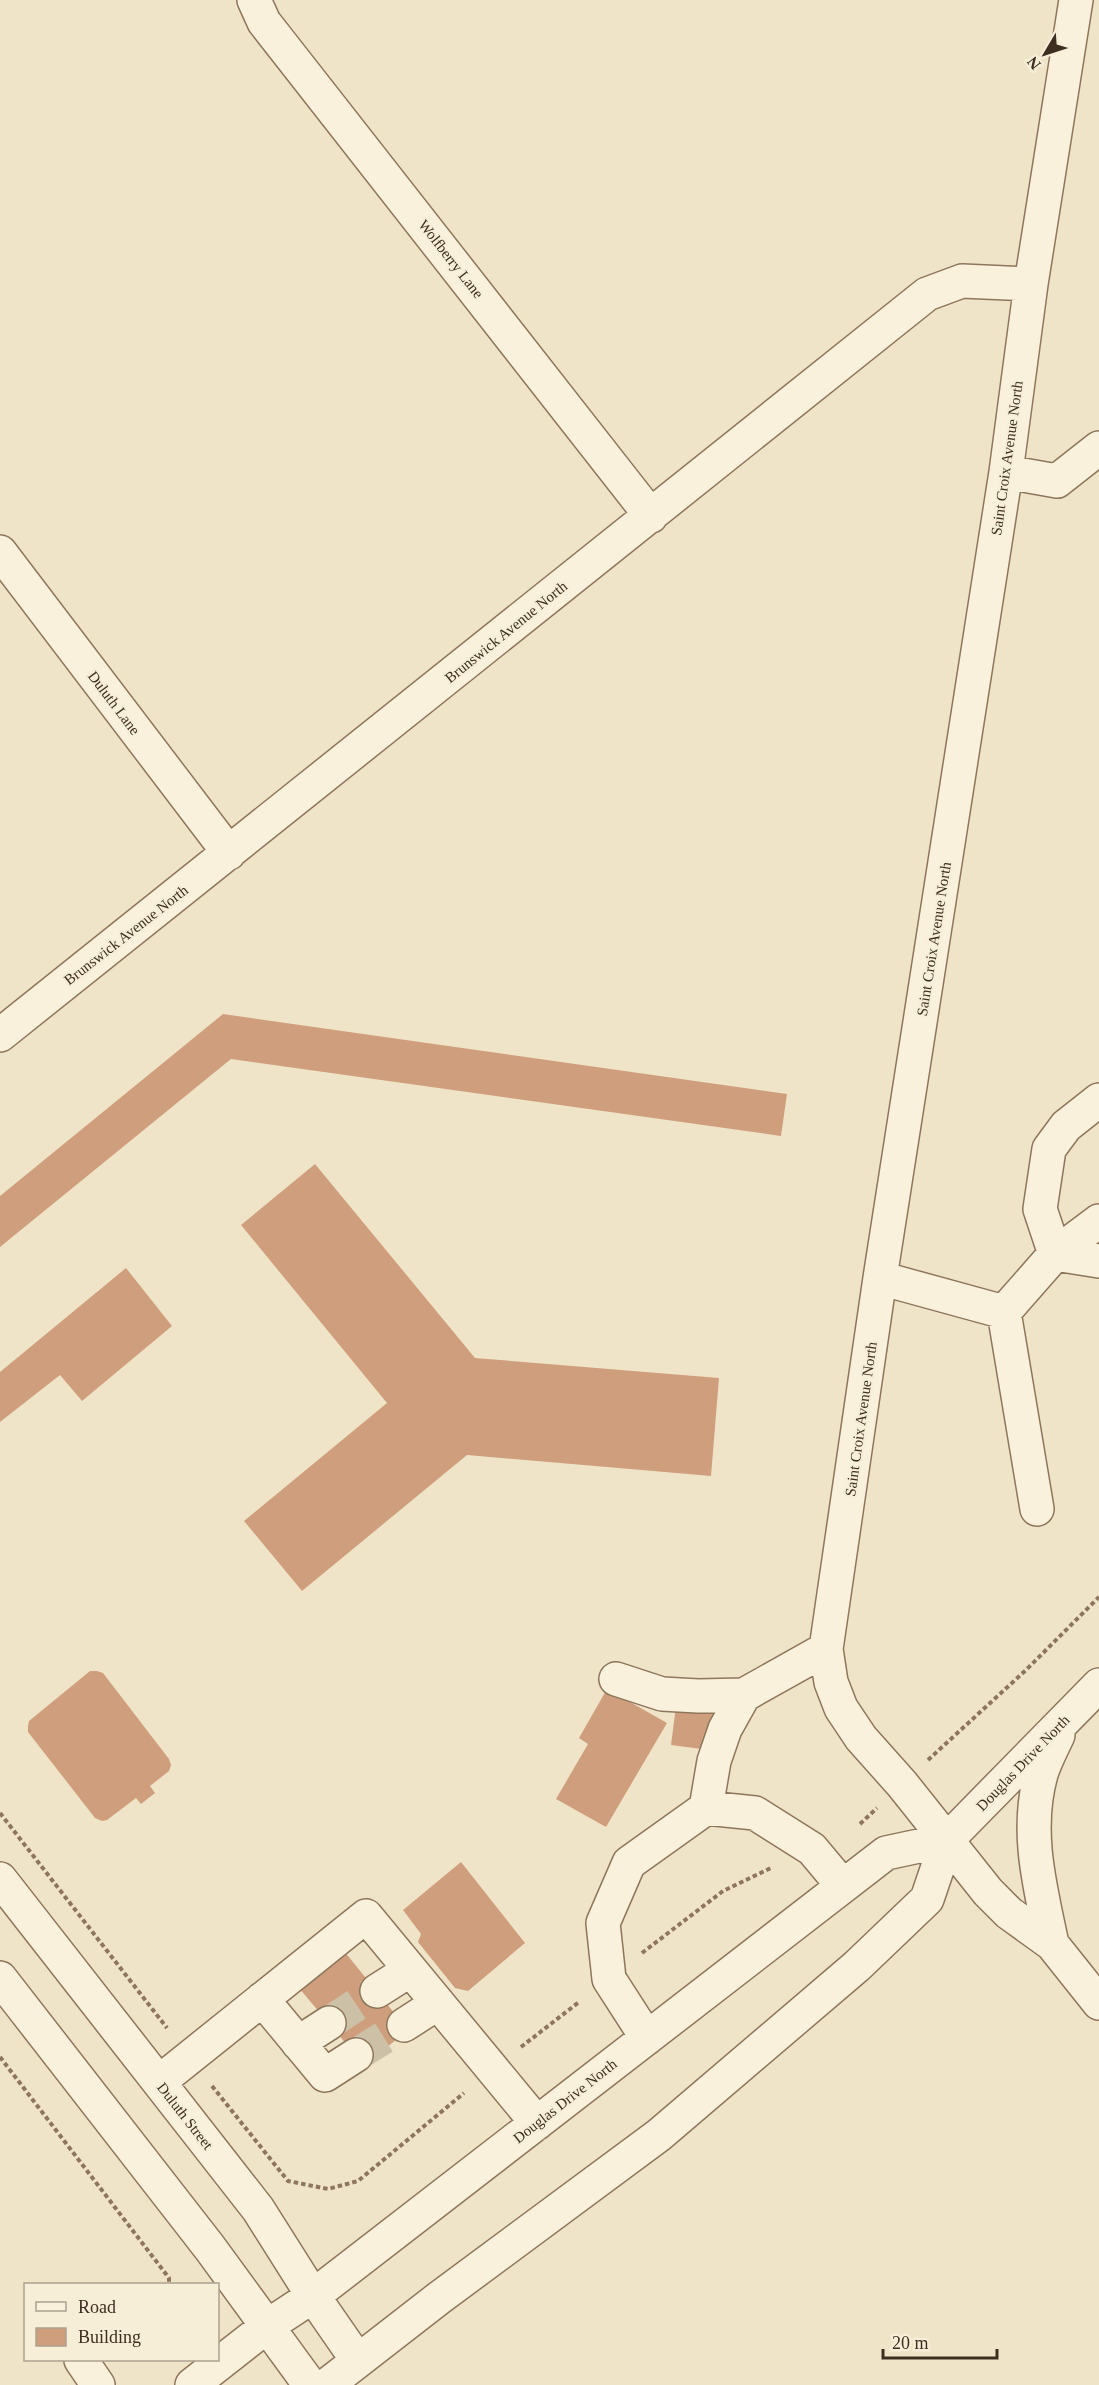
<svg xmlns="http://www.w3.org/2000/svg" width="1099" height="2385" font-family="'Times New Roman',serif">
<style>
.building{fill:#cf9f7d}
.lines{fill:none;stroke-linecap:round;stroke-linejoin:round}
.minor-tunnel{stroke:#ccc0a6;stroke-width:33;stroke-dasharray:33 16;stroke-linecap:butt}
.minor-casing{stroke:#8d765c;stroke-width:36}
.path{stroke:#8d765c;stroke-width:4;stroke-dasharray:4.5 3;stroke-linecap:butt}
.minor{stroke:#faf1dc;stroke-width:33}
.labels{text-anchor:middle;stroke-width:4.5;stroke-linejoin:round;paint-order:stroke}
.street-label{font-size:15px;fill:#3d2e20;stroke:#f7eed8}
</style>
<rect width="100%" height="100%" fill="#f0e4c8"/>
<!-- building -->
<path class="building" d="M 223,1014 L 787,1094 L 781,1136 L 231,1059 L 0,1247 L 0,1196 Z
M 315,1164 L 475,1358 L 719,1378 L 711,1476 L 467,1455 L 302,1591 L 244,1521 L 387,1403 L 241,1225 Z
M 126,1268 L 172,1326 L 82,1401 L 60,1375 L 0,1422 L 0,1372 Z
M 90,1671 L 97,1671 L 103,1673 L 169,1759 L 171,1765 L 169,1771 L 150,1786 L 155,1793 L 141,1804 L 136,1798 L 107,1820 L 102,1821 L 95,1818 L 28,1732 L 28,1726 L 29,1721 Z
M 607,1689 L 667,1723 L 606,1827 L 556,1799 L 588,1744 L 579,1738 Z
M 676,1706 L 714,1712 L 709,1750 L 671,1745 Z
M 461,1862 L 525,1943 L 468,1991 L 455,1988 L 418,1942 L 421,1934 L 403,1910 Z
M 344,1951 L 408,2030 L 386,2048 L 359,2059 L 293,1981 Z"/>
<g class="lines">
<!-- minor-tunnel -->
<path class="minor-tunnel" d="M 329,2023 L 377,1991
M 356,2055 L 404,2025"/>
<!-- minor casing -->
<g class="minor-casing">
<path id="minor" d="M 254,0 L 264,22 L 651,516
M 1076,0 L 1031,284 L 1006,472 L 880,1278 L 826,1649 L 831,1682 L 841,1708 L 861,1738 L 902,1784 L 988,1892 L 1009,1913 L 1052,1944 L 1099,2003
M 1006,472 L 1057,481 L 1099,448
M 0,552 L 229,853
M 0,1035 L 927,294 L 962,281 L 1031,284
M 1099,1100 L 1066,1126 L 1049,1149 L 1040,1209 L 1055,1254 L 1099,1261
M 880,1278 L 1004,1312 L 1037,1509
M 1004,1312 L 1055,1254 L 1099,1221
M 616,1679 L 662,1694 L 698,1696 L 744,1695
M 706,1808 L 714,1761 L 725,1729 L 744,1695 L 826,1649
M 0,1879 L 258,2209 L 313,2296 L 358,2361
M 1052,1944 C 1040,1887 1025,1831 1041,1774 C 1045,1761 1052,1748 1058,1735
M 0,1978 L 210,2248 L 310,2385
M 377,1991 L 410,1970
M 262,1999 L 325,2075 L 356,2055
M 404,2025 L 438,2003
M 647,2038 L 609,1979 L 603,1923 L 629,1863 L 706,1808 L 755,1813 L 812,1849 L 843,1886
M 298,2043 L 329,2023
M 159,2082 L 366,1916 L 537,2123
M 81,2360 L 98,2385
M 192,2385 L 266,2327 L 313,2296 L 886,1853 L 947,1840
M 327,2385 L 439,2298 L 659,2135 L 857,1966 L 927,1899 L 947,1840 L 1099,1685"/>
</g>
<!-- path -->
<path class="path" d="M 928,1760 L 1026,1670 L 1099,1597
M 0,1813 L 167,2028
M 860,1824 L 877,1808
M 642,1953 L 723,1891 L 773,1867
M 521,2047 L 579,2002
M 0,2057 L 169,2278 L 169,2284
M 212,2086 L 288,2181 L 328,2189 L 358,2181 L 464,2093"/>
<!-- minor -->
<use href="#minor" class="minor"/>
</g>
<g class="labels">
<!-- street labels -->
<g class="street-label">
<text transform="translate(451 259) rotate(52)" y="5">Wolfberry Lane</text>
<text transform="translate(1007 458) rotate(-82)" y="5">Saint Croix Avenue North</text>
<text transform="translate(506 632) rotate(-39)" y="5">Brunswick Avenue North</text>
<text transform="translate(114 703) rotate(53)" y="5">Duluth Lane</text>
<text transform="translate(126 935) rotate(-38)" y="5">Brunswick Avenue North</text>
<text transform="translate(934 939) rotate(-81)" y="5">Saint Croix Avenue North</text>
<text transform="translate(861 1419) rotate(-82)" y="5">Saint Croix Avenue North</text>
<text transform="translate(1023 1763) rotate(-46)" y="5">Douglas Drive North</text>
<text transform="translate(565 2101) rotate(-38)" y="5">Douglas Drive North</text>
<text transform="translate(185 2116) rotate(52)" y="5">Duluth Street</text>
</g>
</g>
<!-- legend -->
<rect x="24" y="2283" width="195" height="78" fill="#f7eed8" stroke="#ada18e" stroke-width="1.5"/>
<rect x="36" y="2302" width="30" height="9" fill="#faf1dc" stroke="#ada18e" stroke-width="1.5"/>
<text x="78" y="2313" font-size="18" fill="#3d2e20">Road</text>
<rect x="36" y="2328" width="30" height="18" fill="#cf9f7d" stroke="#ada18e" stroke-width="1.5"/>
<text x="78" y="2343" font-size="18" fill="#3d2e20">Building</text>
<!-- north arrow -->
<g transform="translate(1045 54) rotate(231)" stroke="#f7eed8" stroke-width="4.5" paint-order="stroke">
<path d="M0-4.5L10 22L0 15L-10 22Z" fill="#3d2e20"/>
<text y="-9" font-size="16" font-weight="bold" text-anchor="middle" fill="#3d2e20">N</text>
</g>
<!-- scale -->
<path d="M883 2349v9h114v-9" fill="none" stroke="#3d2e20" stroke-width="3"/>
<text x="892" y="2349" font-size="18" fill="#3d2e20" stroke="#f7eed8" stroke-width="4.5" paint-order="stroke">20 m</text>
</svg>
